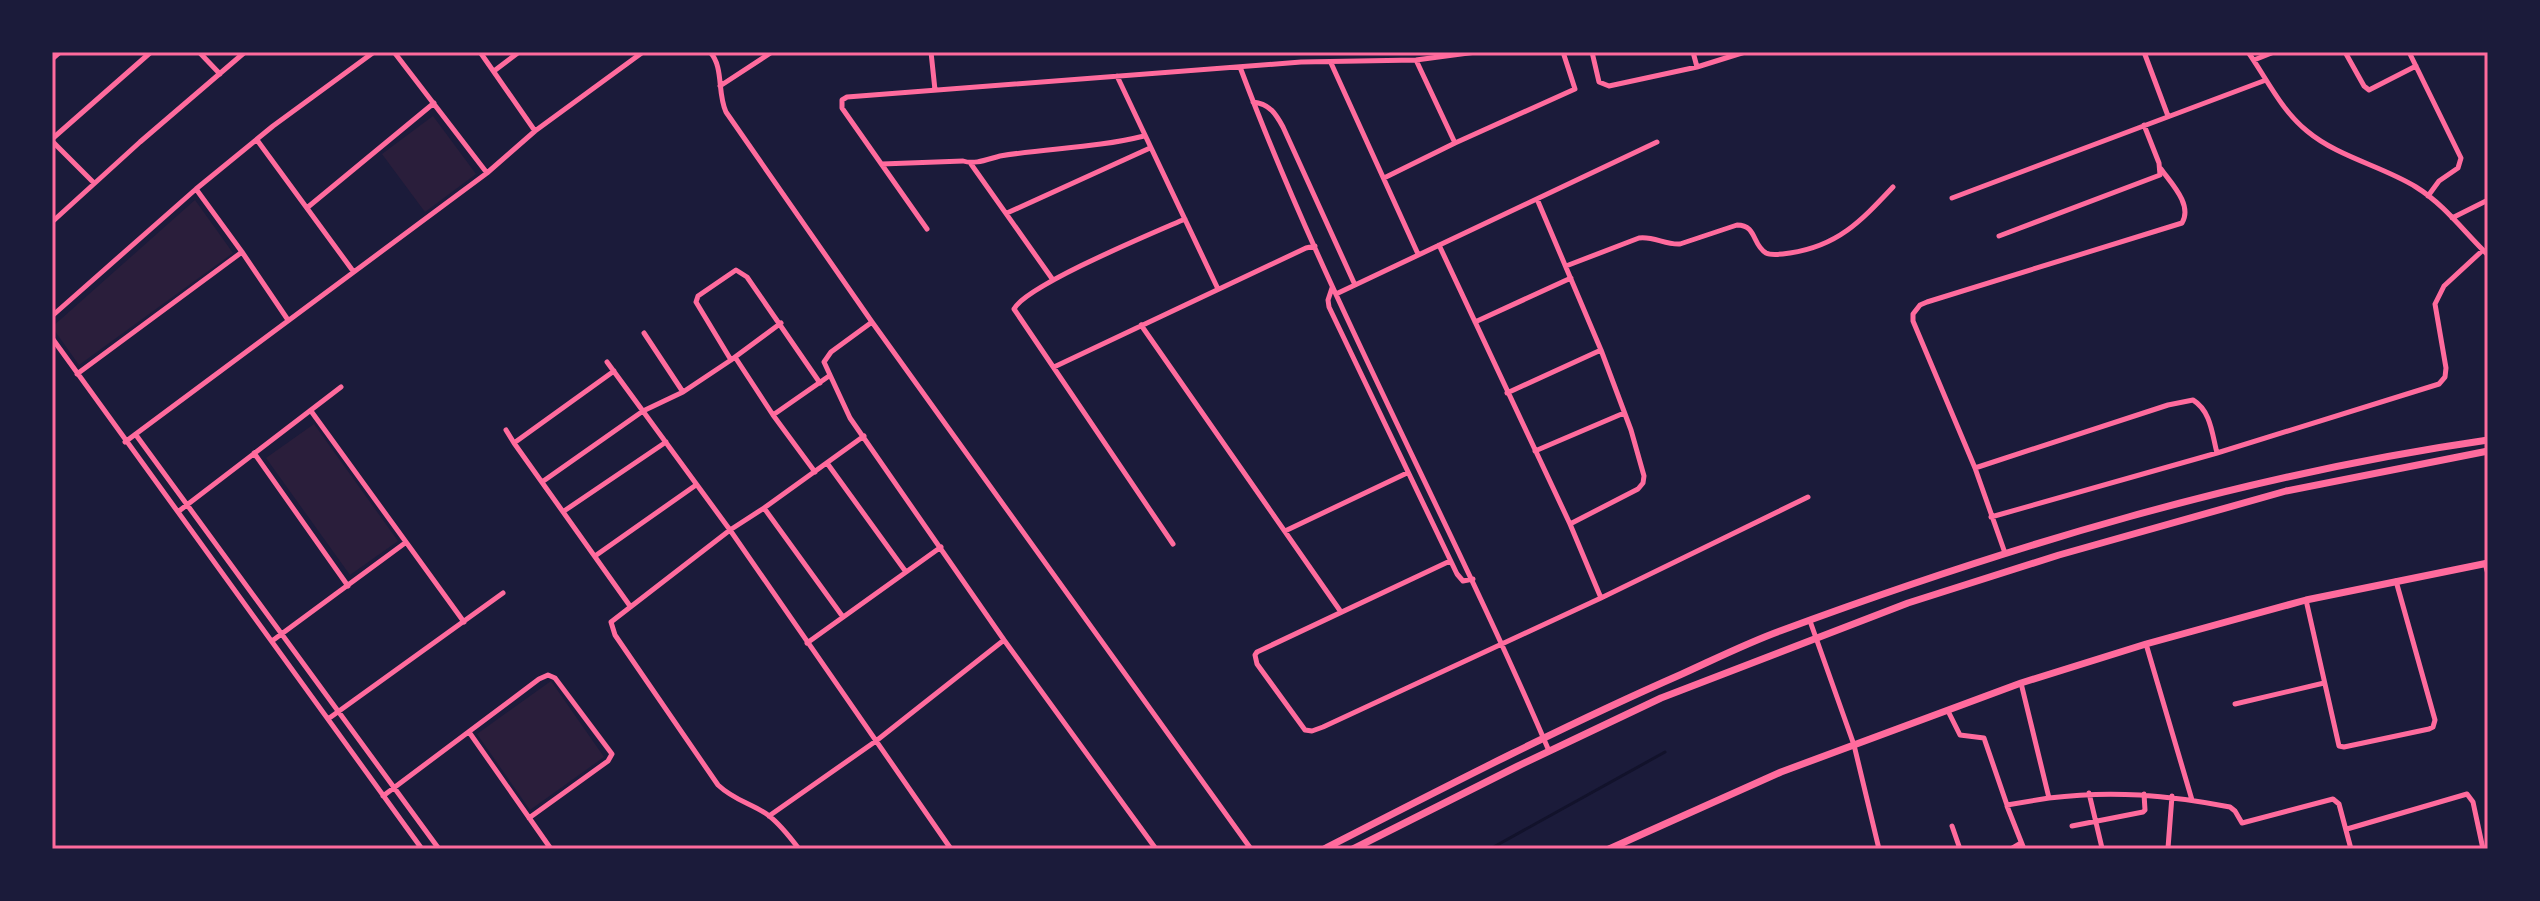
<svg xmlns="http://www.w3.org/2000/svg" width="2540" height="901" font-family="Quicksand,sans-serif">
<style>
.green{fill:#2a1e3b}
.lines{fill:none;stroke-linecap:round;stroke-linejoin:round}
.stream{stroke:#12122b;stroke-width:3}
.minor{stroke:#ff6b9d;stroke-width:5}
.secondary{stroke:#ff6b9d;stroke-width:7}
.neatline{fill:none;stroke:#ff6b9d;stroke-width:3}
</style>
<rect width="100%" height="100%" fill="#1b1b3a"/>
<!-- green -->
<path class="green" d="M 433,116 L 476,174 L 425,212 L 382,154 Z
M 195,200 L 233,253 L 79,365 L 52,327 Z
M 314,424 L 398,541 L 350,575 L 266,458 Z
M 551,681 L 604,757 L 530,810 L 477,734 Z"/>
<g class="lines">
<!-- stream -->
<path class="stream" d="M 1490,849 L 1665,752"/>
<!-- minor -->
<path class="minor" d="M 199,52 L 220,74
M 394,52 L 487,173
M 480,52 L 535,131
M 710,52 C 724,67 717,93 726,112 L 872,322 L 1251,849
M 931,52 L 935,90
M 1592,52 L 1599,82 L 1609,86 L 1697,67 L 1745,52
M 1693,52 L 1697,67
M 2144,52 L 2168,116
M 2248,52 C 2267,79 2281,110 2307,131 C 2338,157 2382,166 2416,187 C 2445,205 2464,232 2488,255
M 2345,52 L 2364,86 L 2369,90 L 2416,66
M 2409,52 L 2461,158 L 2458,168 L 2439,181 L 2428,196
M 52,59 L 60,52
M 1416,60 L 1455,143
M 2254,60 L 2274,52
M 1331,63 L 1418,254
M 1240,67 C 1328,302 1451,521 1549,751
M 494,71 L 519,52
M 1117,76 L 1218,289
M 720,86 L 772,52
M 1253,102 C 1270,104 1276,114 1283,127 L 1355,285
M 52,139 L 151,52
M 257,140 L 353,271
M 52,141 L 94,183
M 882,164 L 963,161 C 975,165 988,159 1000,156 C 1048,148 1096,148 1144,136
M 971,164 L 1053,280
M 1384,178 L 1455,143 L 1575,89 L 1563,52
M 196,189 L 242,252 L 288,320
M 1952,198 L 2266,80
M 1537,199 L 1601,350 L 1631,430 L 1644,476 L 1643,483 L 1638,489 L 1570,524
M 308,207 L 434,103
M 1007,213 L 1150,148
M 2452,218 L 2488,200
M 52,222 L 140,142 L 245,52
M 927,229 L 842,108 L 842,100 L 847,97 L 1301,62 L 1416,60 L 1476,52
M 1999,236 L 2160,175 L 2159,163 L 2144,125
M 1439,245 L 1570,524 L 1601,598
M 1566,266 L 1639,238 C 1654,236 1665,245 1680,244 L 1737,225 C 1757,225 1752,245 1766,253 C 1772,256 1783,254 1790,253 C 1838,246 1861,221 1893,187
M 1332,288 L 1328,300 L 1329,307 L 1457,574 L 1463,581 L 1473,579
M 1336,294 L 1657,142
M 52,316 L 196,189 L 273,126 L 374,52
M 872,322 L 831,352 L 824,362 L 850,418 L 1004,640 L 1156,849
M 1475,322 L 1571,278
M 1141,325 L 1341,612
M 644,333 L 683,392
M 52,338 L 422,849
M 735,357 L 773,415 L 815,472
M 731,360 L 696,302 L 698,296 L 736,270 L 747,277 L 820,383
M 607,362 L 730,530 L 951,849
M 1054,367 L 1306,248 L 1315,246
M 614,371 L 514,443 L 630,606
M 77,374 L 242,252
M 1507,393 L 1601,350
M 311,411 L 464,622
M 773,415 L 829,376
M 506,430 L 514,443
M 136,435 L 439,849
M 125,442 L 487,173 L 535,131 L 643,52
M 1535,451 L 1624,413
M 254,453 L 348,586
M 827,463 L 906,572
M 1975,468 L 2168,405 L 2193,400 C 2211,411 2212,434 2217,453
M 542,482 L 643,411 L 683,392 L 731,360 L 781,323
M 764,508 L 843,617
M 179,511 L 341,387
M 564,511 L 666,442
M 1991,517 L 2217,453 L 2439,384 L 2445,377 L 2446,368 L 2435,304 L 2444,286 L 2483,250
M 1285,531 L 1407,473
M 1173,544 L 1014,309 C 1027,285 1153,233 1185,219
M 2005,553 L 1975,468 L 1913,321 L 1913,314 L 1920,305 L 1927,302 L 2182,223 C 2193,205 2171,183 2161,169
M 595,556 L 696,485
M 1450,561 L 1257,652 L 1255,655 L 1257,664 L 1305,730 L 1312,731 L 1323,727 L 1601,598 L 1808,497
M 2485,563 L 2488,574
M 2306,600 L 2339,746 L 2344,747 L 2429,729 L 2433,727 L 2435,720 L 2396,581
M 1810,621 L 1854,745 L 1879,849
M 272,641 L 405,543
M 807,643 L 941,547
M 2146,644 L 2192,800
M 2021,683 L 2049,798 C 2113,790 2167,795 2230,807 L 2235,811 L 2242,823 L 2333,799 L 2339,804 L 2351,849
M 2235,704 L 2324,683
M 1948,711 L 1960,735 L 1984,738 L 2007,805 L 2049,798
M 328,719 L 503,593
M 469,732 L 551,849
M 2089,793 L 2102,848
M 383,796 L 539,679 L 548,675 L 555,678 L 612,754 L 608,761 L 529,818
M 2007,806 L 2024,849
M 769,816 L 876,741 L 1004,640
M 1952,826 L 1960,849
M 2072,826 L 2143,812 L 2145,810 L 2144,794
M 2347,829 L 2467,794 L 2473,802 L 2483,849
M 2168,848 L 2172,796
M 799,849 C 790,837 780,824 768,815 C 751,803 735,801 718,785 L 615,635 L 611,622 L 730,530 L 764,508 L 864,436
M 2011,849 L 2021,843"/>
<!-- secondary -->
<path class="secondary" d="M 1324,849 C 1443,788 1561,727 1682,674 C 1715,659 1747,643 1780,631 C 2010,546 2245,475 2488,440
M 1353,849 L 1518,766 L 1661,698 L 1908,603 L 2059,555 L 2286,491 L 2488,451
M 1609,849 L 1781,772 L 2021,683 L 2146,644 L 2306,600 L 2488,563"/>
</g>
<!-- border -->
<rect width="2540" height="901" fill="none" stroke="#1b1b3a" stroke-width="108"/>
<rect x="54" y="54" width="2432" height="793" class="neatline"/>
</svg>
